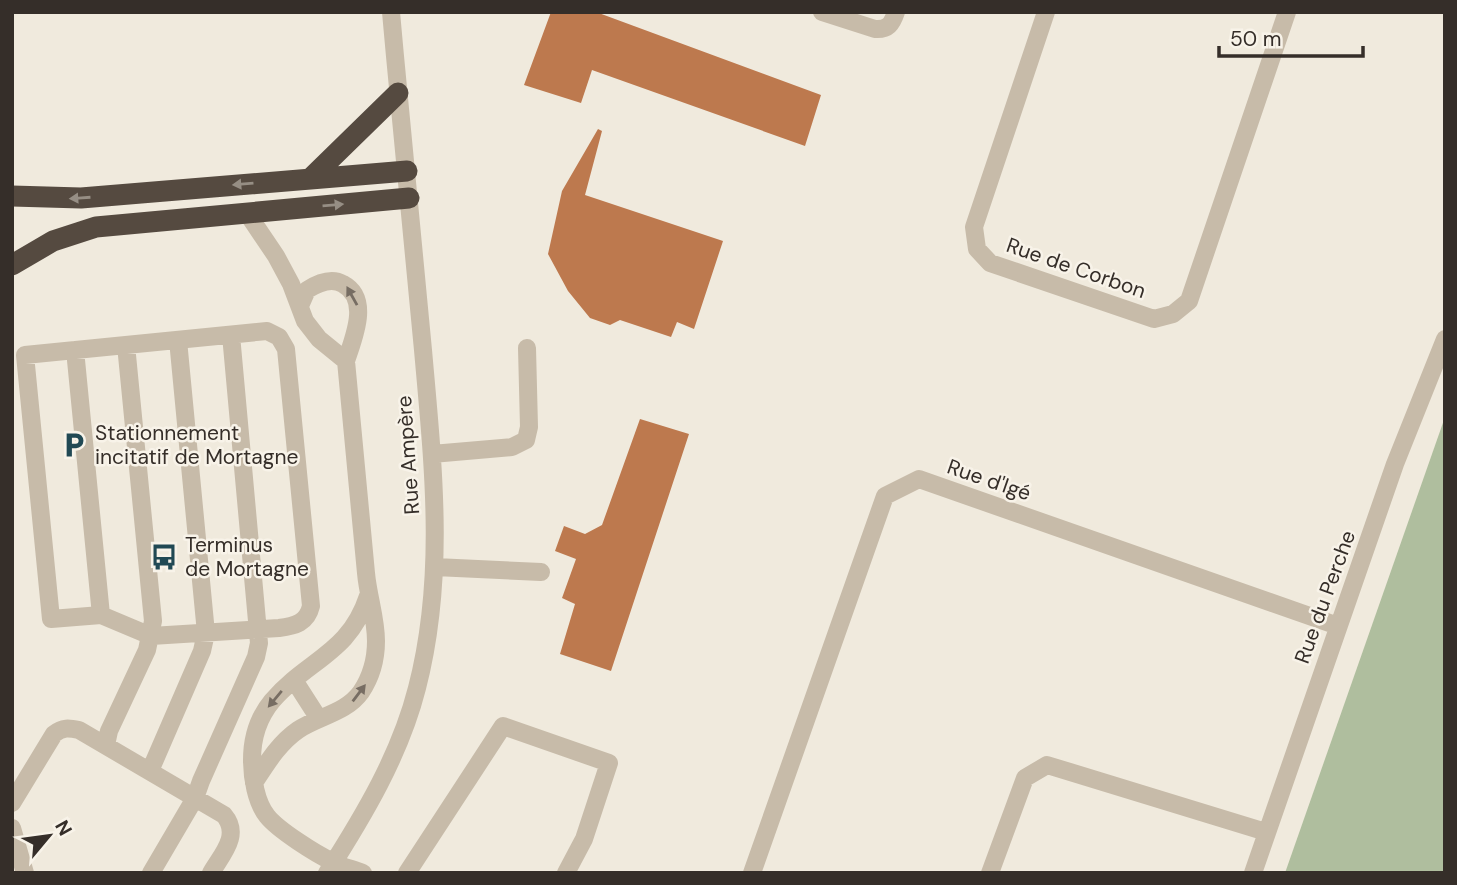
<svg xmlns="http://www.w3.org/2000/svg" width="1457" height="885" font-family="'DM Sans',sans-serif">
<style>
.green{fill:#afbe9e}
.building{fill:#bd794e}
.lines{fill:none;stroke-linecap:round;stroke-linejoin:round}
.minor{stroke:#c7bba9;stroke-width:18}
.highway{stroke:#554a40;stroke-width:21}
.oneway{fill:#968e84}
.oneway2{fill:#776d63}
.labels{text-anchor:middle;stroke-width:5;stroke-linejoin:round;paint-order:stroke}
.street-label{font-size:21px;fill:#352e29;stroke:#f8f3e9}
.poi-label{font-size:21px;fill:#352e29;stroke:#f8f3e9;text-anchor:start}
</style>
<rect width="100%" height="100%" fill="#f0eadd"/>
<!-- green -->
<path class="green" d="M 1445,417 L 1445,873 L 1285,873 Z"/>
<!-- building -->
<path class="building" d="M 551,12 L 596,12 L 821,95 L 805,146 L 592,70 L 581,103 L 524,85 Z
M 598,129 L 602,131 L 585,195 L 723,241 L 694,329 L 677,322 L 671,337 L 620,320 L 610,325 L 590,318 L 568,291 L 548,254 L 562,191 Z
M 640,419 L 689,434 L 611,671 L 560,654 L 575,604 L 562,598 L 576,559 L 555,551 L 564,526 L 585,534 L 602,525 Z"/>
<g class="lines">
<!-- minor -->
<path class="minor" d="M 822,12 L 875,29 C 888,30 892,24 896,12
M 1046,12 L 974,227 L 977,249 L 990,263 L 1154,319 L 1173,314 L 1189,301 L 1287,12
M 247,213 L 276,256 L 291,284 L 305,321 L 319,339 L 346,361
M 267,331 L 279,337 L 286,349 L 311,606 C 307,623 295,626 279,628 L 151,636 L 101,615 L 51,619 L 25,355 Z
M 75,350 L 101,615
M 432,454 L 512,447 L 526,440 L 529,427 L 527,348
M 435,567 L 541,572
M 294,680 L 319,719
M 106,745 L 109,731 L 147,650 L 153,621 L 126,345
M 150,771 L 202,651 L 206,633 L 178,340
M 254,783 C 267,763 279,743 298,730 C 319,716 346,713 361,692 C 371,677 376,659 376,641 C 376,618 368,596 366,573 C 359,502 353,431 346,361 C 353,339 371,299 343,284 C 331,277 318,283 307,290 L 300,306
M 12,803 L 54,734 C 63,727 69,728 79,730 L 224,815 C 241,835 222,854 211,873
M 12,828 L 25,873
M 151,873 L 195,798 L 201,781 L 256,657 L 259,643 L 231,335
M 327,873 C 364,815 400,755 417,688 C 446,576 433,464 423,350 C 413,238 401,125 391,12
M 363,873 C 353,869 342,867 333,862 C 316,854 278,830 267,816 C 256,802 252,778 252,760 C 252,738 258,718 272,701 C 308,659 349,654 368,596
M 407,873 L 503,726 L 609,763 L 584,839 L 566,873
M 752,873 L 885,496 L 919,479 L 1338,626
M 990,873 L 1025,778 L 1047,765 L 1266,832
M 1253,873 L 1395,464 L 1445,339"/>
<!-- highway -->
<path class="highway" d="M 311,178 L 398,93
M 12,196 L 81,198 L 407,171
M 12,265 L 53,241 L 96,227 L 409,198"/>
</g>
<!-- one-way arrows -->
<defs><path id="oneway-solid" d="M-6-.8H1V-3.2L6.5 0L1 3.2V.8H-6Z" transform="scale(1.75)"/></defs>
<g class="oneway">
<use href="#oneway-solid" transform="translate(243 184) rotate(175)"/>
<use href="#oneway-solid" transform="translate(80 198) rotate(176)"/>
<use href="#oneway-solid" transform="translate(333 205) rotate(-5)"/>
</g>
<g class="oneway2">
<use href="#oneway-solid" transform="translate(352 296) rotate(-119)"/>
<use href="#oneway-solid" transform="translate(359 693) rotate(-53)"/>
<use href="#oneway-solid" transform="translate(275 699) rotate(130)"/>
</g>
<!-- icons -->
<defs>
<g id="parking-bare" transform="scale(2.1)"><path d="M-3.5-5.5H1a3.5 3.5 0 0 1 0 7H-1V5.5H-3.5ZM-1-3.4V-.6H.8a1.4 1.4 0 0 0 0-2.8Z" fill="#214954" stroke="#f8f3e9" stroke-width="2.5" paint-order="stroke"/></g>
<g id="bus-bare" transform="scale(2.1)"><path d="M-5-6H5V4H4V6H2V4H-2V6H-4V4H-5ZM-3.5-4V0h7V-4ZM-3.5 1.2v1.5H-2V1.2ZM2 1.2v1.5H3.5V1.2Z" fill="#214954" stroke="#f8f3e9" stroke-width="2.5" paint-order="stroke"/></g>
</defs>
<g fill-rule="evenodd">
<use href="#parking-bare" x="74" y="445"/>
<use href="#bus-bare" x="164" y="557"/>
</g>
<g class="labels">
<!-- street labels -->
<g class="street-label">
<text transform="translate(1076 268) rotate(19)" y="7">Rue de Corbon</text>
<text transform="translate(408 455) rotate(-94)" y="7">Rue Ampère</text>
<text transform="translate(989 480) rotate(19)" y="7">Rue d'Igé</text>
<text transform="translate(1325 597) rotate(-70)" y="7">Rue du Perche</text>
</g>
<!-- poi labels -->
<g class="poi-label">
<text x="95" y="440">Stationnement<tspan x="95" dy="24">incitatif de Mortagne</tspan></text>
<text x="185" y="552">Terminus<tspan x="185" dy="24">de Mortagne</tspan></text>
</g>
</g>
<!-- border -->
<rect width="1457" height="885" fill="none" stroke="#352e29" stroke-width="28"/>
<!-- north arrow -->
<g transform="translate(49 836) rotate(61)" stroke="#f8f3e9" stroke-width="5" paint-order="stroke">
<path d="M0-5L12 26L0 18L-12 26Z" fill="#352e29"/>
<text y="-10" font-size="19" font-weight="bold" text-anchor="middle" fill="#352e29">N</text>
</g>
<!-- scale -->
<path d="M1219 46v10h144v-10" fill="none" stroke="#352e29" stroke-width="3.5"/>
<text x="1230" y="46" font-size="21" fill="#352e29" stroke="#f8f3e9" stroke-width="5" paint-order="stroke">50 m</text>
</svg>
